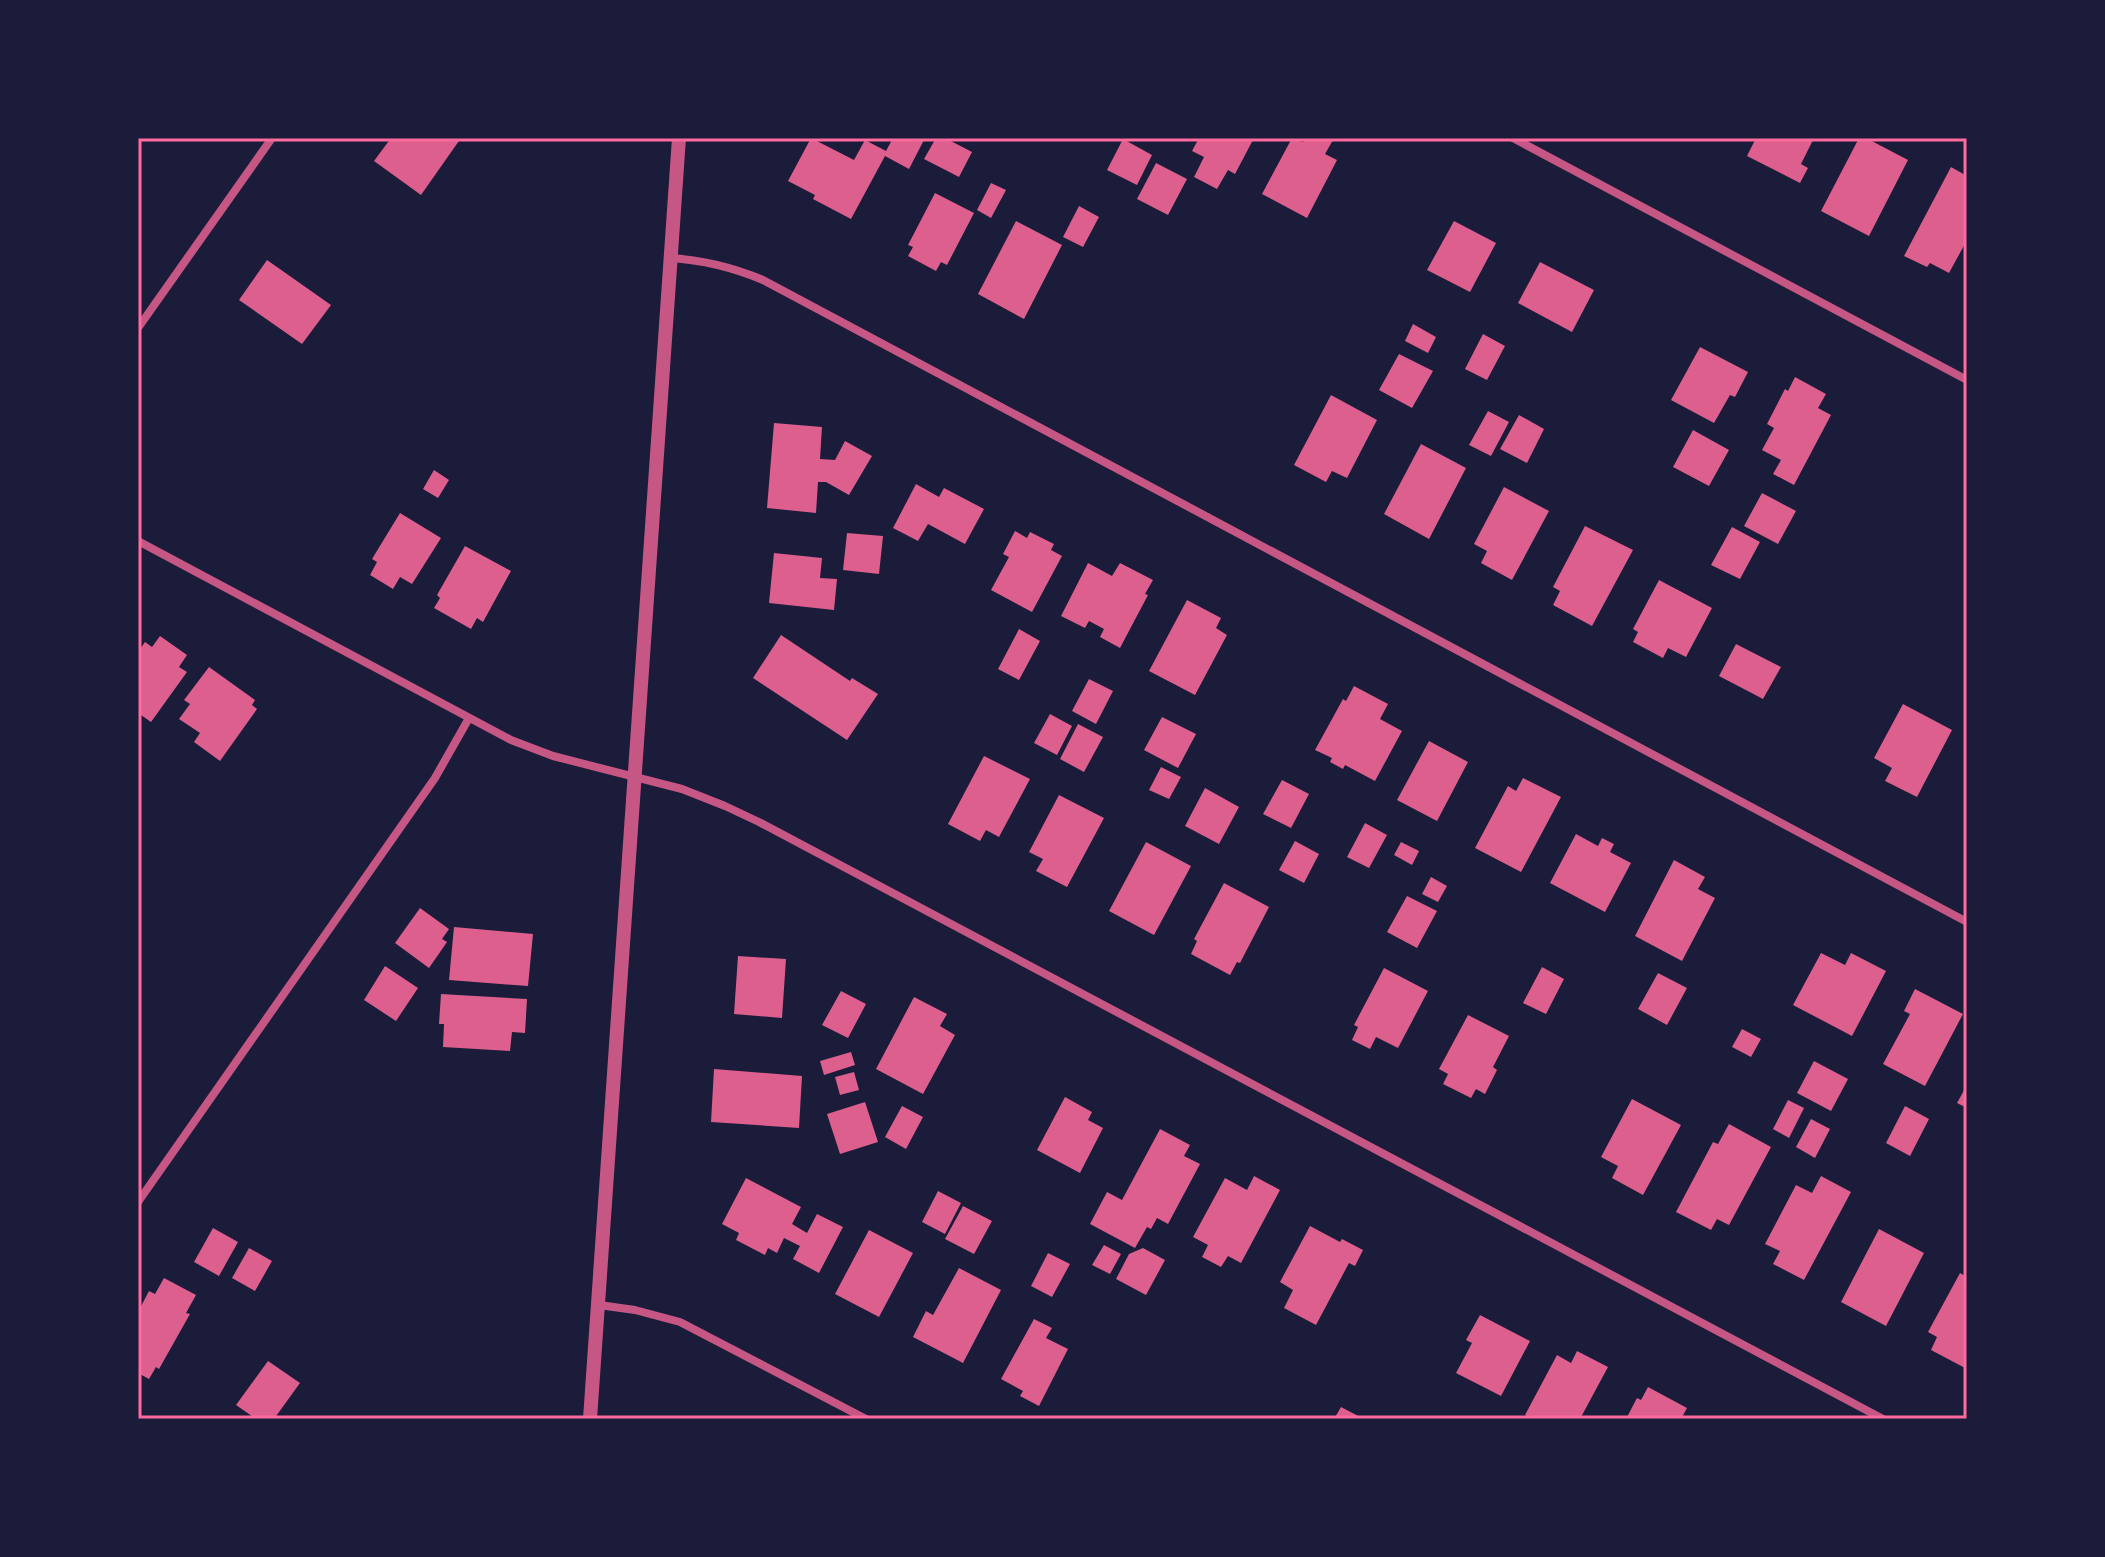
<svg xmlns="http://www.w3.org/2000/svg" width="2105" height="1557" font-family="'Exo 2',sans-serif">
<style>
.building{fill:#dd5f8e}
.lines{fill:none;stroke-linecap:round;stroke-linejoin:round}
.minor{stroke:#c65784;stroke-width:8}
.tertiary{stroke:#c65784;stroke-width:14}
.neatline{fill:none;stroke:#ff6b9d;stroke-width:3}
</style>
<rect width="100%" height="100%" fill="#1b1b3a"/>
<!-- building -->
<path class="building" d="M 391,138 L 461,138 L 421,195 L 374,161 Z
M 811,138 L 854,160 L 865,140 L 886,151 L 893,138 L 925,138 L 909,169 L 885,156 L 851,219 L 813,199 L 815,195 L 788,181 Z
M 936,138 L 945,138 L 972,152 L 959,177 L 924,159 Z
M 1199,138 L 1254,138 L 1235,174 L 1228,170 L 1217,189 L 1194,177 L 1204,157 L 1192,151 Z
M 1292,138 L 1303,142 L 1305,138 L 1328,138 L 1333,140 L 1325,154 L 1337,160 L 1307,218 L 1262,194 Z
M 1756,138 L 1814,138 L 1801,164 L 1808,168 L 1800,183 L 1747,156 Z
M 1859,138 L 1866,138 L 1908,160 L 1869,236 L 1821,211 Z
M 1123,139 L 1152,155 L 1137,185 L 1107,170 Z
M 1156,163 L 1187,179 L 1168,215 L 1137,199 Z
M 1951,167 L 1967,176 L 1967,240 L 1949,273 L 1930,263 L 1927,267 L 1904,256 Z
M 991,183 L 1006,190 L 991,218 L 977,210 Z
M 935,193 L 974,213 L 947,265 L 941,262 L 936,271 L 908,256 L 913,247 L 908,245 Z
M 1079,206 L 1099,217 L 1083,247 L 1063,237 Z
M 1016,221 L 1062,245 L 1024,319 L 978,294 Z
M 1454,221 L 1496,243 L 1470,292 L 1427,270 Z
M 267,260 L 331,305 L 302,344 L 239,300 Z
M 1540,262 L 1594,290 L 1572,332 L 1518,303 Z
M 1413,324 L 1436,337 L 1428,353 L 1405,341 Z
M 1483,334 L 1505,346 L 1487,380 L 1465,369 Z
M 1700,347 L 1748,372 L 1735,397 L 1730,395 L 1714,423 L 1671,400 Z
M 1399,354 L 1433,371 L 1412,408 L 1379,390 Z
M 1795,377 L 1826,394 L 1818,408 L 1831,415 L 1794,485 L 1773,474 L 1781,460 L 1762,450 L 1774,428 L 1767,424 L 1785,389 L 1788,391 Z
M 1331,395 L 1377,420 L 1347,478 L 1332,471 L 1326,482 L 1294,465 Z
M 1488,411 L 1509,422 L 1491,456 L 1469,445 Z
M 1519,415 L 1544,429 L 1527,463 L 1500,449 Z
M 774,423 L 822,427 L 820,459 L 835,460 L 845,441 L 872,456 L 849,495 L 826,482 L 818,482 L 816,513 L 767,508 Z
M 1693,430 L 1729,450 L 1709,486 L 1673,467 Z
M 1421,444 L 1466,468 L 1429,539 L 1384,514 Z
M 434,470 L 449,480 L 438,498 L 423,489 Z
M 916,484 L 939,497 L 944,488 L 984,509 L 965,544 L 928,524 L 918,541 L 893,528 Z
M 1504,487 L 1549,511 L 1512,580 L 1481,563 L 1487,551 L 1474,544 Z
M 1762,493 L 1796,511 L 1778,544 L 1744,526 Z
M 400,513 L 441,538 L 412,584 L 400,577 L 393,589 L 370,575 L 377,562 L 372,559 Z
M 1585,526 L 1633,550 L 1592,626 L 1553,605 L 1560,591 L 1553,587 Z
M 1732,527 L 1760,542 L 1740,579 L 1711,565 Z
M 1015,531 L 1027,538 L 1030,532 L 1054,544 L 1051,550 L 1062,556 L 1032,612 L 991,590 L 1009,557 L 1003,554 Z
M 847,533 L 883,536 L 879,574 L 843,570 Z
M 465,546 L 511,571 L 483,622 L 477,618 L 471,629 L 434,608 L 440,598 L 437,595 Z
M 774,553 L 822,558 L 820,578 L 837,579 L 834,610 L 769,603 Z
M 1088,563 L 1112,576 L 1120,563 L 1153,580 L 1145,594 L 1148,595 L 1120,648 L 1100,637 L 1104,629 L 1089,621 L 1085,628 L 1061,616 Z
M 1659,580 L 1712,608 L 1686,657 L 1668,648 L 1663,658 L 1633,642 L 1638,632 L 1633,629 Z
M 1187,600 L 1221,618 L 1216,628 L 1227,635 L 1195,695 L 1149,671 Z
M 1019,629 L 1040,641 L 1019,680 L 998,669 Z
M 781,635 L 850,681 L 852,678 L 878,694 L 847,740 L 753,678 Z
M 160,636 L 187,655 L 179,667 L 187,672 L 151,722 L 138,713 L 138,652 L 145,642 L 152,647 Z
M 1736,644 L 1781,667 L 1763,699 L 1719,676 Z
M 209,667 L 255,700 L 252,705 L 257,709 L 220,761 L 194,742 L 200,733 L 179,719 L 190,704 L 184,700 Z
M 1089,679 L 1113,691 L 1096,724 L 1072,711 Z
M 1354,686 L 1388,704 L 1380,719 L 1402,731 L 1375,781 L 1345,765 L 1343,769 L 1330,762 L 1332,758 L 1315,750 L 1343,699 L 1346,701 Z
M 1903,704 L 1952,730 L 1917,797 L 1885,781 L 1892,768 L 1874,758 Z
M 1050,714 L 1072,726 L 1057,755 L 1034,743 Z
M 1162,717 L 1196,734 L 1178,768 L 1144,750 Z
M 1078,724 L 1103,737 L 1084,772 L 1060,759 Z
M 1429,741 L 1468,762 L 1437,821 L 1397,800 Z
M 984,756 L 1030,779 L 999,837 L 986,830 L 980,841 L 948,824 Z
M 1161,767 L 1181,777 L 1169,799 L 1149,790 Z
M 1523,778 L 1561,797 L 1521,872 L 1475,848 L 1508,786 L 1516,791 Z
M 1282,780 L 1309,794 L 1291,828 L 1263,814 Z
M 1205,788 L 1239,807 L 1219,844 L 1185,826 Z
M 1059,795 L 1104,818 L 1067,887 L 1036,871 L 1043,859 L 1029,852 Z
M 1365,823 L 1387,835 L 1369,868 L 1347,857 Z
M 1576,834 L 1598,846 L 1602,838 L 1614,844 L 1610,852 L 1631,863 L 1605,912 L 1550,883 Z
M 1295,841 L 1319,854 L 1304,883 L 1279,870 Z
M 1146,842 L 1191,866 L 1154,935 L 1109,911 Z
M 1401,842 L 1419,851 L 1412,865 L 1394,855 Z
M 1674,860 L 1705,877 L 1698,889 L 1715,898 L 1682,961 L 1635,936 Z
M 1431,877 L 1447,886 L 1438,902 L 1422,894 Z
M 1224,883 L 1269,907 L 1240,963 L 1237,962 L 1230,975 L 1191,954 L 1197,941 L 1194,939 Z
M 1407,896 L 1437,911 L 1417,948 L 1387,932 Z
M 420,908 L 449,929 L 442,939 L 447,942 L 429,968 L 395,943 Z
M 454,927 L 533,934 L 528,986 L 449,980 Z
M 1821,953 L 1845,965 L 1851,953 L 1886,971 L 1852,1036 L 1793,1005 Z
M 738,956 L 786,959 L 782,1018 L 734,1014 Z
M 385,966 L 418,988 L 396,1021 L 364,1000 Z
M 1542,967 L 1564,979 L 1546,1014 L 1523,1003 Z
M 1384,968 L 1428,991 L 1398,1048 L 1376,1037 L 1370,1049 L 1352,1040 L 1358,1027 L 1354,1025 Z
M 1658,973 L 1687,988 L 1667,1025 L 1638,1009 Z
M 1915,989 L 1963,1014 L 1925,1086 L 1883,1064 L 1910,1014 L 1904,1011 Z
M 841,991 L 866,1004 L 848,1038 L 822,1025 Z
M 441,994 L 527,999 L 525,1033 L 512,1032 L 510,1051 L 443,1047 L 444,1024 L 439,1024 Z
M 914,997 L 947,1014 L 940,1026 L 955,1035 L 923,1094 L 876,1069 Z
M 1468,1015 L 1509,1036 L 1493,1067 L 1497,1070 L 1485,1094 L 1476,1089 L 1471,1098 L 1443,1084 L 1448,1074 L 1439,1069 Z
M 1742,1029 L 1761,1039 L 1751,1057 L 1732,1047 Z
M 851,1052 L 855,1065 L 824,1075 L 820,1061 Z
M 1814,1061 L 1848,1079 L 1831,1111 L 1797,1093 Z
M 714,1069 L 802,1076 L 799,1128 L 711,1122 Z
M 854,1072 L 859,1090 L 840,1095 L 835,1077 Z
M 1967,1085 L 1967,1108 L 1957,1103 Z
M 1065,1097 L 1092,1112 L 1088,1120 L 1103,1128 L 1080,1173 L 1037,1150 Z
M 1632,1099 L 1681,1125 L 1643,1195 L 1612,1178 L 1618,1166 L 1601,1157 Z
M 1788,1100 L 1804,1108 L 1789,1138 L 1773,1129 Z
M 865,1102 L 878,1142 L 840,1154 L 827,1114 Z
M 902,1106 L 923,1117 L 906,1149 L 885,1137 Z
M 1905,1106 L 1929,1119 L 1910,1156 L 1886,1143 Z
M 1811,1119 L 1830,1129 L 1815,1158 L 1796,1147 Z
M 1729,1124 L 1771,1147 L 1729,1225 L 1717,1219 L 1711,1230 L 1676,1212 L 1713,1142 L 1718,1144 Z
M 1160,1129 L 1190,1145 L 1184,1156 L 1200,1164 L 1168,1224 L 1157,1218 L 1151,1229 L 1147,1227 L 1135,1248 L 1090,1224 L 1107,1192 L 1122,1200 Z
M 1254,1176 L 1280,1190 L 1241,1263 L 1228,1256 L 1221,1267 L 1202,1257 L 1208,1245 L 1193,1237 L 1225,1178 L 1247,1190 Z
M 1821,1176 L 1851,1192 L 1804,1280 L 1773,1264 L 1780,1251 L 1765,1244 L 1796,1185 L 1812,1193 Z
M 746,1178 L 801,1207 L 792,1224 L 807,1233 L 817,1214 L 843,1227 L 819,1273 L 793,1259 L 800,1246 L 784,1238 L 777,1253 L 768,1248 L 765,1255 L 736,1240 L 739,1233 L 722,1224 Z
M 938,1191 L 961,1203 L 945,1234 L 922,1222 Z
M 963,1206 L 992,1221 L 974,1254 L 945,1239 Z
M 1310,1226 L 1340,1242 L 1342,1239 L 1363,1250 L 1355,1266 L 1349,1263 L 1316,1325 L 1284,1308 L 1293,1290 L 1280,1282 Z
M 213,1228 L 238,1242 L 219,1276 L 194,1262 Z
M 1879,1229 L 1924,1253 L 1886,1326 L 1841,1302 Z
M 869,1230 L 913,1253 L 879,1317 L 835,1294 Z
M 1104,1245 L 1121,1254 L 1110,1274 L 1092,1265 Z
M 249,1248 L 272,1261 L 255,1291 L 232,1278 Z
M 1143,1248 L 1165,1260 L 1146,1295 L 1116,1279 L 1129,1254 Z
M 1048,1253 L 1070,1264 L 1052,1297 L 1031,1286 Z
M 959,1268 L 1001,1290 L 963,1363 L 913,1337 L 926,1311 L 933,1315 Z
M 1960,1273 L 1967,1277 L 1967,1364 L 1965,1368 L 1931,1350 L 1937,1337 L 1928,1332 Z
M 164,1278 L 196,1295 L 186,1313 L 190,1314 L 159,1369 L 156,1367 L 149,1379 L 138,1373 L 138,1312 L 149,1291 L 155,1294 Z
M 1480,1315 L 1530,1341 L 1501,1396 L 1456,1373 L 1472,1343 L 1466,1340 Z
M 1034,1319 L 1052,1328 L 1046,1338 L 1068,1349 L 1039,1406 L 1020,1396 L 1023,1391 L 1001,1379 Z
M 1577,1351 L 1608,1367 L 1580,1419 L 1533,1419 L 1525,1415 L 1557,1355 L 1571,1363 Z
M 268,1361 L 300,1383 L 274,1419 L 256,1419 L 236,1405 Z
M 1648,1387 L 1687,1408 L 1681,1419 L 1626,1419 L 1637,1398 L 1641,1400 Z
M 1341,1407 L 1364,1419 L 1334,1419 Z"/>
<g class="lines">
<!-- minor -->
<path class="minor" d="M 1513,138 L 1967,380
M 670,258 C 704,260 732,267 763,280 L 1967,922
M 138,328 L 272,138
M 138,541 L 511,740 L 553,756 L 682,789 L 725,806 L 759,822 L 1883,1419
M 138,1202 L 435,778 L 469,718
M 599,1305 L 635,1310 L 680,1322 L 866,1419"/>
<!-- tertiary -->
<path class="tertiary" d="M 590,1419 L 679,138"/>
</g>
<!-- border -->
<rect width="2105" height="1557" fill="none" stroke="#1b1b3a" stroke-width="280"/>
<rect x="140" y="140" width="1825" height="1277" class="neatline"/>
</svg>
